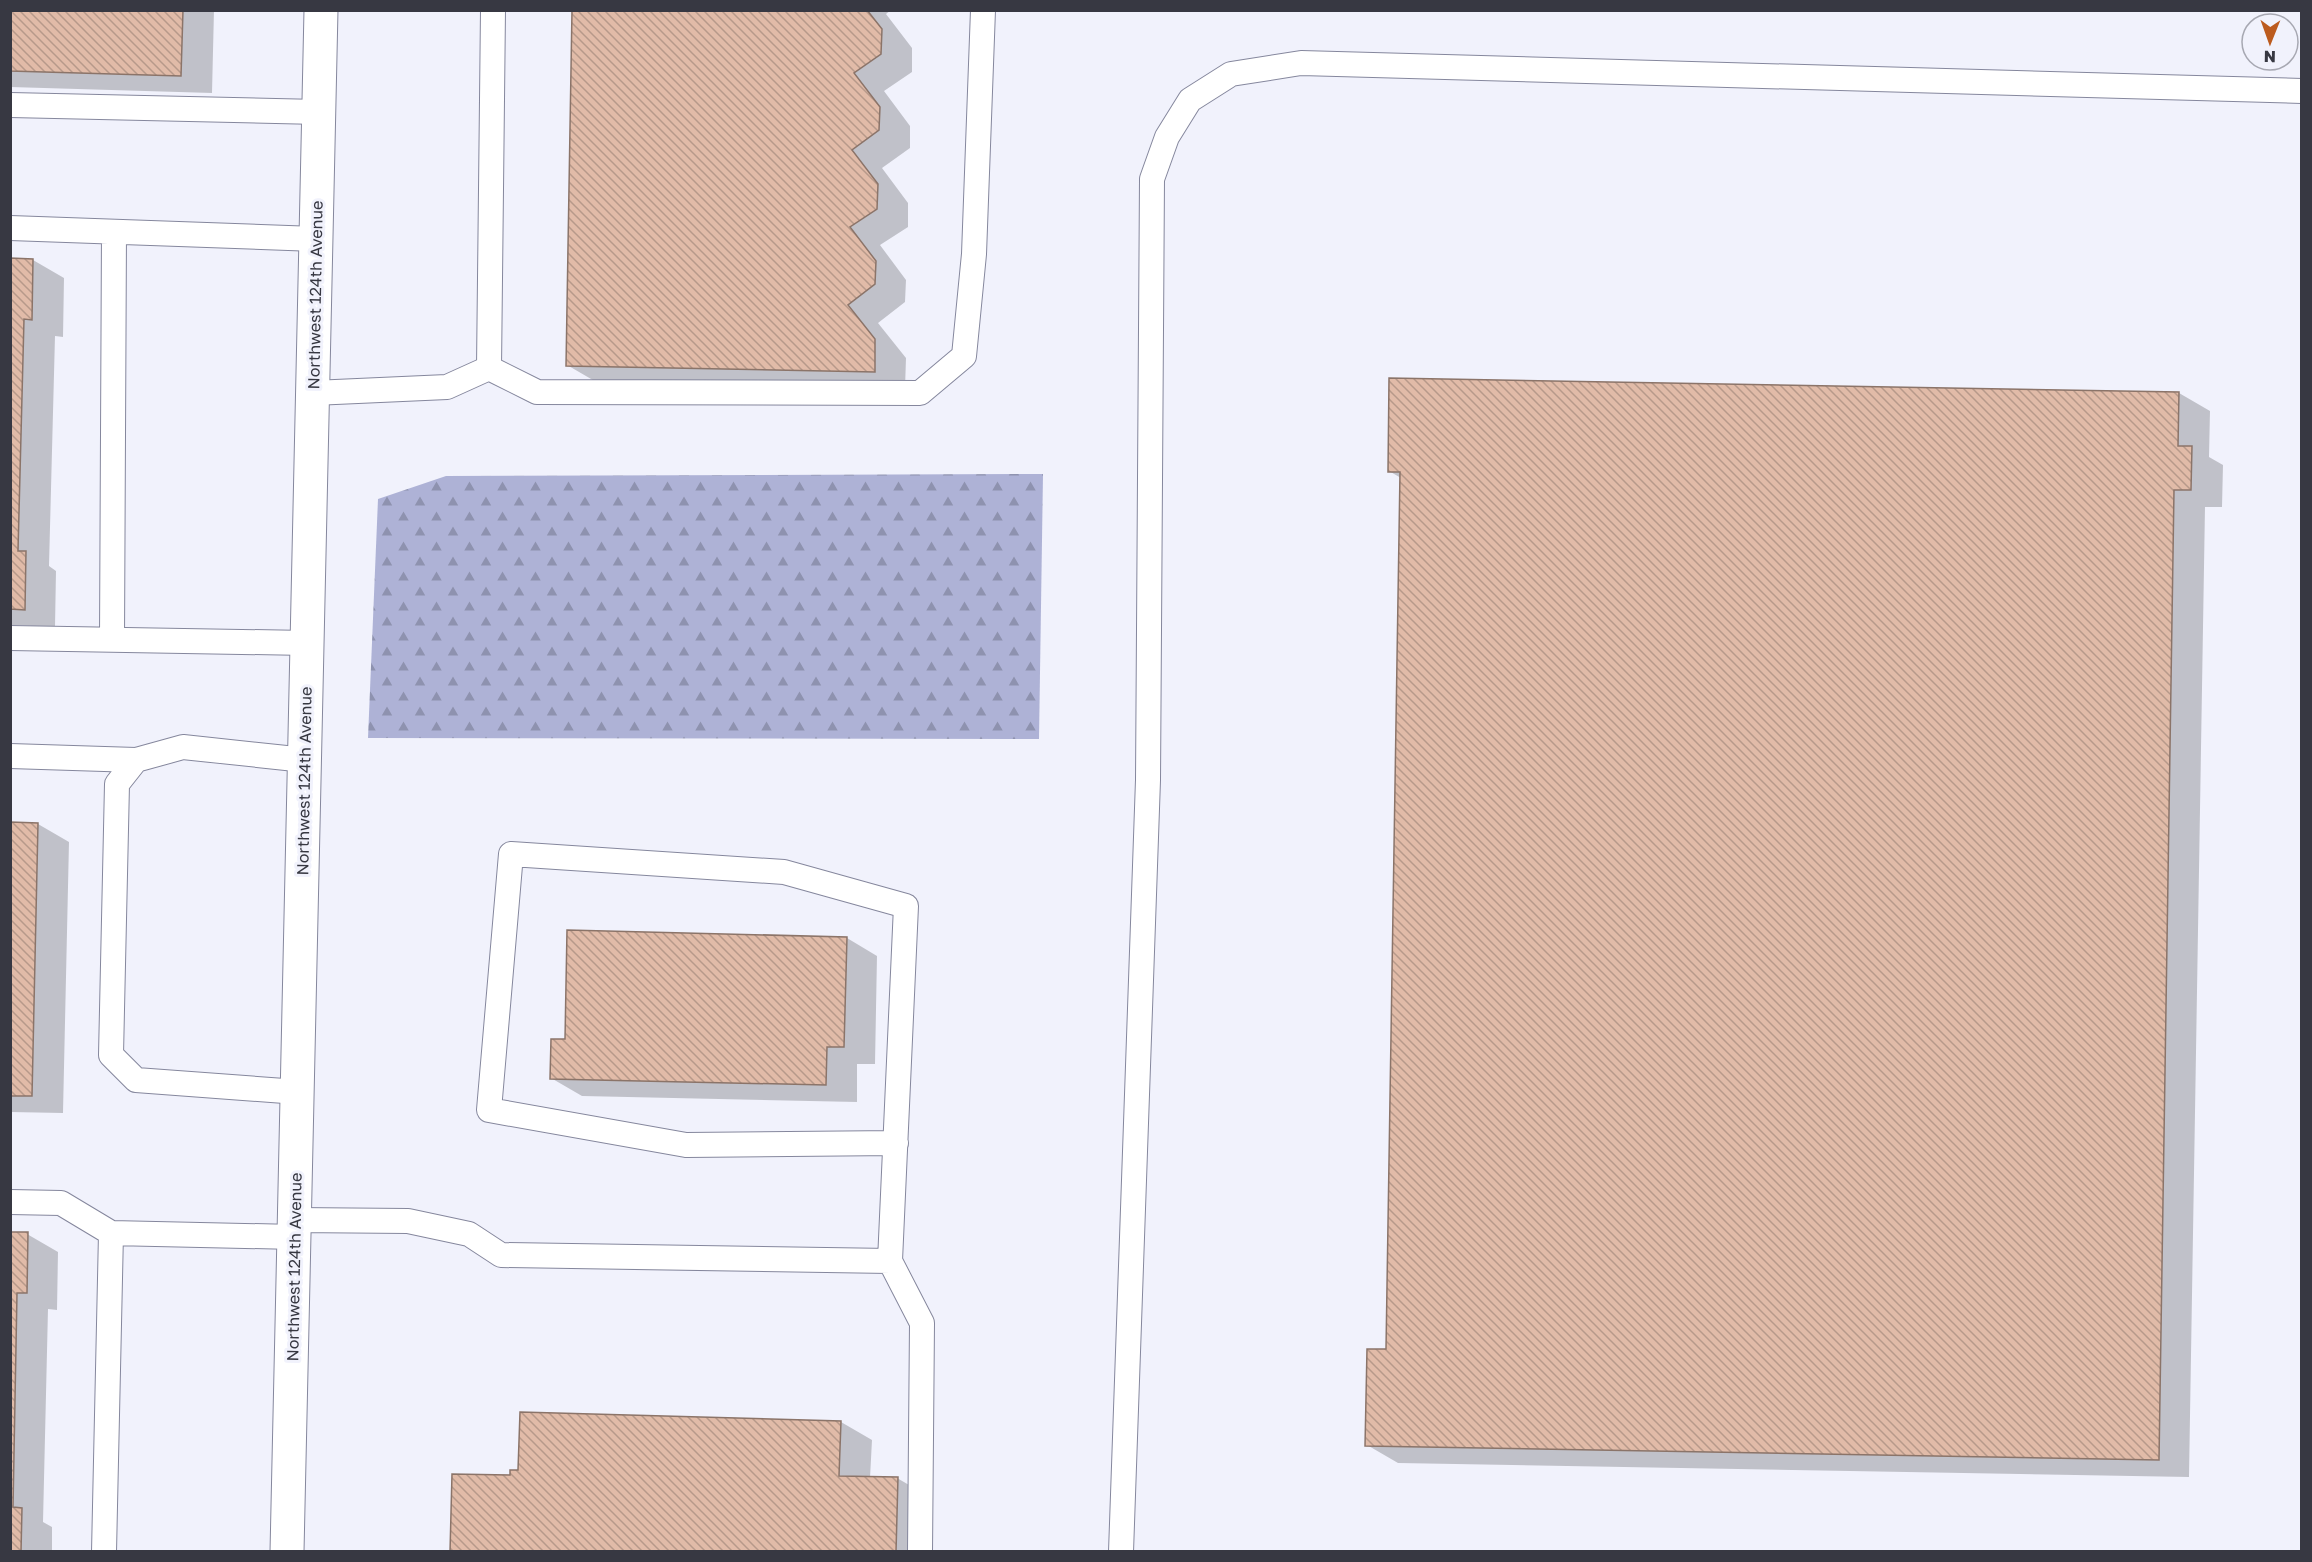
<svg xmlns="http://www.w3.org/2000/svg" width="2312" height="1562" font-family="'Golos Text',sans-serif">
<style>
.forest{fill:url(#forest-firs)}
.shadow{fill:#0003}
.building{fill:url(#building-back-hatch);stroke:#8b7469;stroke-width:1.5}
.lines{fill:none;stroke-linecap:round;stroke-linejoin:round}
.service-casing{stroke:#85879d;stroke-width:26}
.minor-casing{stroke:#85879d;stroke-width:35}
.service{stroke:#fff;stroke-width:24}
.minor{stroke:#fff;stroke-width:33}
.labels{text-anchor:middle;stroke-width:6;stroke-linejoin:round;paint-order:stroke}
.street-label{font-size:16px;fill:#373842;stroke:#f1f2fc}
</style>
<defs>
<pattern id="forest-firs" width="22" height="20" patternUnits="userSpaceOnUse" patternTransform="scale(1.5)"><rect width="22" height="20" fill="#aeb2d6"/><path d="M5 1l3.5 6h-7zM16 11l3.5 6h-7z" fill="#8e92af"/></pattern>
<pattern id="building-back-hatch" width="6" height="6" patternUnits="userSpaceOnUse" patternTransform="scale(1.5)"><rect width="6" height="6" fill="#e1bba8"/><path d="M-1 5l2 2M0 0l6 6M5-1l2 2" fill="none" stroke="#b7998a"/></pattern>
</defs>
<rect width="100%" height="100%" fill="#f1f2fc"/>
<!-- forest -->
<path class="forest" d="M 1043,474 L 1039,739 L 368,738 L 378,499 L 446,476 Z"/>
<!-- shadow -->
<path class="shadow" d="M 10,10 L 214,10 L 212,93 L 10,87 Z
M 574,10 L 891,10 L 886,14 L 912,48 L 912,72 L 884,91 L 910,126 L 910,148 L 882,168 L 908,203 L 908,227 L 880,245 L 906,280 L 905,302 L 878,323 L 906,358 L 905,389 L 598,383 L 567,365 Z
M 10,259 L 33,260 L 64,278 L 63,337 L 55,336 L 49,566 L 56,571 L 55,627 L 10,625 Z
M 2179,393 L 2210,411 L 2209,457 L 2223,465 L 2222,507 L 2205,507 L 2189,1477 L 1398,1463 L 1367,1445 L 1387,1351 L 1401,478 L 1389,471 Z
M 10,824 L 38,824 L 69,842 L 63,1113 L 10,1112 Z
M 847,938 L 877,956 L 875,1064 L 857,1064 L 857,1102 L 582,1096 L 551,1078 Z
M 10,1233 L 27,1234 L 58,1252 L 57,1310 L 48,1309 L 43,1522 L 52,1527 L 52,1552 L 10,1552 Z
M 841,1422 L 872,1440 L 870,1478 L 897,1478 L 928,1496 L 927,1552 L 451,1552 L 512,1477 Z"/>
<!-- building -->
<path class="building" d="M 10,10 L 183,10 L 181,76 L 10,71 Z
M 572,10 L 867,10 L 882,29 L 881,54 L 854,73 L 880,107 L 879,130 L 852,150 L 878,184 L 877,209 L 850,227 L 876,261 L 875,284 L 848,305 L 875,339 L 875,372 L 566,366 Z
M 10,258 L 33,259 L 32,320 L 24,319 L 18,551 L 26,551 L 25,610 L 10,609 Z
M 1389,378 L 2179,392 L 2178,446 L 2192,446 L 2191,490 L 2174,490 L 2159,1460 L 1365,1446 L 1367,1349 L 1386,1349 L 1400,472 L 1388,472 Z
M 10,822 L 38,823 L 32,1096 L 10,1096 Z
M 567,930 L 847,937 L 844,1047 L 827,1047 L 826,1085 L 550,1079 L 551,1039 L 565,1039 Z
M 10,1232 L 28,1232 L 27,1293 L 17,1293 L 13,1507 L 22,1508 L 21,1552 L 10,1552 Z
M 520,1412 L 841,1421 L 839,1476 L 898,1477 L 896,1552 L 450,1552 L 452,1474 L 510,1475 L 510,1470 L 518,1470 Z"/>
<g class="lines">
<!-- service casing -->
<g class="service-casing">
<path id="service" d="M 10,105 L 319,112
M 10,228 L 316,239
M 489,368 L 537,392 L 920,393 L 964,356 L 974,254 L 983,10
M 313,393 L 447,387 L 489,368 L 493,10
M 10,638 L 307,643
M 112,638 L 114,232
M 10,756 L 136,760
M 298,1092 L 136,1080 L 111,1055 L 117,784 L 136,760 L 183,747 L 305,760
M 896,1143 L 686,1145 L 489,1110 L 511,854 L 784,872 L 906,906 L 890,1261 L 922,1323 L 920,1552
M 10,1202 L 61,1203 L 111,1233
M 295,1220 L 408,1221 L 469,1234 L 501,1255 L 890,1261
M 104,1552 L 111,1233 L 295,1237
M 1121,1552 L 1148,780 L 1152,179 L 1167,137 L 1190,100 L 1231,74 L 1301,63 L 2302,91"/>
</g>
<!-- minor casing -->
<g class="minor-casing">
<path id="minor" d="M 287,1552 L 321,10"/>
</g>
<!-- service -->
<use href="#service" class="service"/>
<!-- minor -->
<use href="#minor" class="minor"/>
</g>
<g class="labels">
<!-- street labels -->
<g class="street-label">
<text transform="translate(315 295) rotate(-89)" y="6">Northwest 124th Avenue</text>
<text transform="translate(304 781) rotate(-89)" y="6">Northwest 124th Avenue</text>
<text transform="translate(294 1267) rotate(-89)" y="6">Northwest 124th Avenue</text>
</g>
</g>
<!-- border -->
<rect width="2312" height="1562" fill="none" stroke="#373842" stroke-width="24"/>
<!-- north arrow -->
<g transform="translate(2270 42) rotate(181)"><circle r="28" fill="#f1f2fc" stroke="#a7a8b2" stroke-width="1.5"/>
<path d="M0-4.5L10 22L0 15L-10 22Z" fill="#bc5b1e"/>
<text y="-9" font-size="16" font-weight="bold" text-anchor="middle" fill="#373842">N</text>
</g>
</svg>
